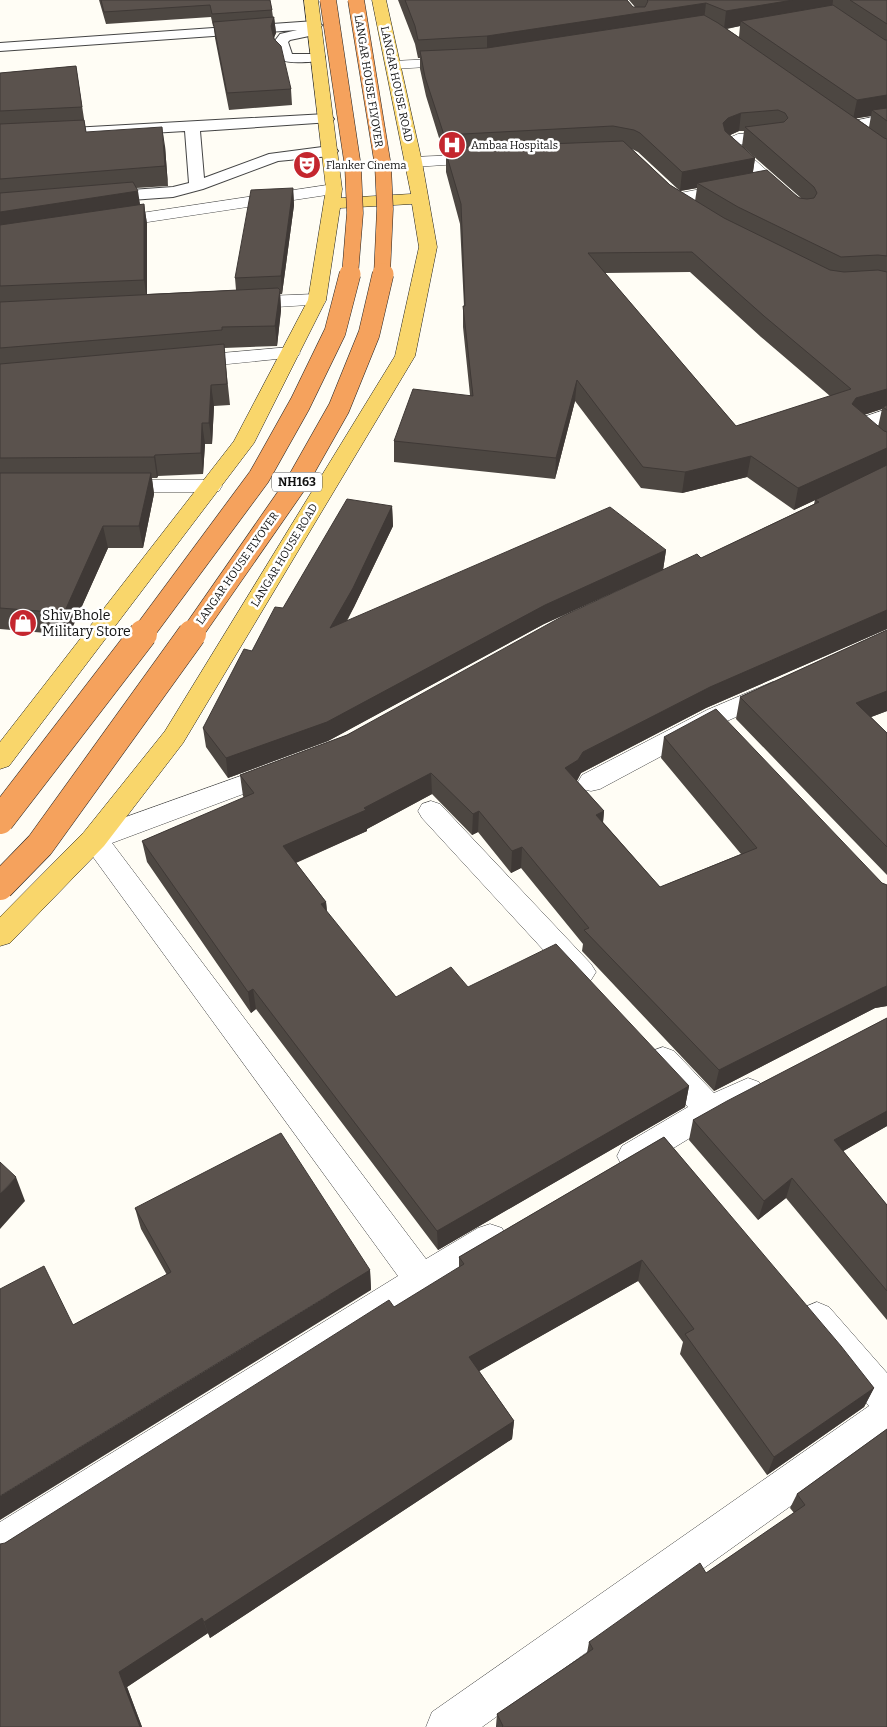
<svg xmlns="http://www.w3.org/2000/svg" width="887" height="1727" font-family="Bitter,serif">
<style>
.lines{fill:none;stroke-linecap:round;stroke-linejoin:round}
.lane-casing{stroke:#444;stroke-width:2}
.street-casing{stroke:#444;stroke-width:1}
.primary-casing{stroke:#222;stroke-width:1}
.lane{fill:#fff;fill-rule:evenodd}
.street{fill:#fff;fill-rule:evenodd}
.primary{fill:#f9d66b;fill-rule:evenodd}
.highway-bridge-far2-casing{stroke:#222;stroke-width:17;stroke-linecap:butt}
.highway-bridge-far1-casing{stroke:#222;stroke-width:22;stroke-linecap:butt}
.highway-bridge-casing{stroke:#222;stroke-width:29;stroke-linecap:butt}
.highway-bridge-far2{stroke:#f5a25d;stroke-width:16}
.highway-bridge-far1{stroke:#f5a25d;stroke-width:21}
.highway-bridge{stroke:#f5a25d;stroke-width:28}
.wall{fill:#4d4742;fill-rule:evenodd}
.shaded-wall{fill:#3f3936}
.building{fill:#5a524d;stroke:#3f3936;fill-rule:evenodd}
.labels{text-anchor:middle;stroke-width:5;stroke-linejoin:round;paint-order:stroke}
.far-street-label{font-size:11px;fill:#111;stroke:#fff}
.far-poi-label{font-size:11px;fill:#111;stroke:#fff;text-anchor:start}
.shield{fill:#fff;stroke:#585858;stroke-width:1}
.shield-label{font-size:12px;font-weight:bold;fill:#111}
.poi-label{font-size:14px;fill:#111;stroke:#fff;text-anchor:start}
</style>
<rect width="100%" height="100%" fill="#fffdf5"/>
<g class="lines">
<!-- lane casing -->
<g class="lane-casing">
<path id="lane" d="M 315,21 L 322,25 L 320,28 L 314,29 L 316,32 L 314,35 L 290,40 L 288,42 L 292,54 L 323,54 L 325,57 L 323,60 C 315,62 289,64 282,60 C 276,56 276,48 274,42 L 280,34 L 297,30 L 0,51 L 0,43 Z
M 326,114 L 331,116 L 334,119 L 331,122 L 200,131 L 204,178 L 269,154 L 330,146 L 335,148 L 338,151 L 335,154 L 330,156 L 278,161 L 203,189 L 173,197 L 103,202 L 97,200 L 95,197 L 97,194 L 103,192 L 173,187 L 189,183 L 185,131 L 0,142 L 0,132 Z"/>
</g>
<!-- street casing -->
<g class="street-casing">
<path id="street" d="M 456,58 L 461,59 L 463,62 L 461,65 L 393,69 L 388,68 L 386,65 L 388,62 L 393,61 Z
M 887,114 L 887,124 L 850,131 L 844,129 L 842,126 L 844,123 Z
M 775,131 L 781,133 L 783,136 L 781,139 L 738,145 L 791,192 L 793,196 L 791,200 L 779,200 L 722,146 L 724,140 L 738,134 Z
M 483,154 L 489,156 L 491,159 L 489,162 L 414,167 L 408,165 L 406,162 L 408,159 L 414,157 Z
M 732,183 L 738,184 L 740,188 L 738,192 L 675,204 L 669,203 L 666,199 L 669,195 L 675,194 Z
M 334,184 L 340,185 L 342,189 L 340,193 L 108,228 L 102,227 L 99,223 L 102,219 L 108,218 Z
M 317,294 L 324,296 L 326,300 L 324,304 L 244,309 L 237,307 L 235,303 L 237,299 L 244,297 Z
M 290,347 L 297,349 L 300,353 L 297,357 L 188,368 L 181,366 L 178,362 L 181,358 L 188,356 Z
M 887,409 L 887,422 L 874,427 L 887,437 L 887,453 L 880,451 L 849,425 L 852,421 Z
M 116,480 L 211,480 L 219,481 L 222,486 L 219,491 L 211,492 L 116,492 L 108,491 L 105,486 L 108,481 Z
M 773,682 L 782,684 L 785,690 L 782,696 L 725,722 L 600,789 L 591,791 L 582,789 L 578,782 L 582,775 L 707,710 Z
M 277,763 L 286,766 L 290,772 L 286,778 L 112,843 L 426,1259 L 478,1228 L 490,1224 L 502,1228 L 507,1239 L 502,1250 L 433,1291 L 14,1558 L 0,1563 L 0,1522 L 398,1276 L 80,839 L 84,832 Z
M 431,801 L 440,804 L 591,964 L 596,972 L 591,980 L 581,984 L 571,980 L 422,818 L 418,811 L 422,804 Z
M 663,1047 L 674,1051 L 714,1093 L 748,1078 L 759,1082 L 764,1091 L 759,1100 L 721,1119 L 644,1166 L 633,1170 L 622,1166 L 617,1156 L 622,1146 L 688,1107 L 652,1069 L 648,1060 L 652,1051 Z
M 817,1302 L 829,1307 L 887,1373 L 887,1437 L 482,1727 L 426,1727 L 432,1712 L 869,1406 L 805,1329 L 800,1318 L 805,1307 Z"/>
</g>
<!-- primary casing -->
<g class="primary-casing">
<path id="primary" d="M 304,0 L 318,0 L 342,189 L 341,198 L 411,194 L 372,0 L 386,0 L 422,162 L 437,247 L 415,356 L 183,743 L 104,846 L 10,943 L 0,946 L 0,917 L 84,832 L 165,731 L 395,356 L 419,247 L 412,204 L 340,208 L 326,300 L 254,443 L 9,766 L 0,769 L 0,742 L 234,441 L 308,300 L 326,189 Z"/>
</g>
<!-- lane -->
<use href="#lane" class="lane"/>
<!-- street -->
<use href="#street" class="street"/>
<!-- primary -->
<use href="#primary" class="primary"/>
<!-- highway-bridge-far2 casing -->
<g class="highway-bridge-far2-casing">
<path id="highway-bridge-far2" d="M 328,0 L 353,167 L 355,213 L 350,275
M 356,0 L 383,166 L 385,209 L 382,275"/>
</g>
<!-- highway-bridge-far1 casing -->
<g class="highway-bridge-far1-casing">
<path id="highway-bridge-far1" d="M 142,635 L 259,477 L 300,404 L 335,332 L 350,274
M 191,635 L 296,484 L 339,408 L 369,334 L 383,274"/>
</g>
<!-- highway-bridge casing -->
<g class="highway-bridge-casing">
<path id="highway-bridge" d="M 0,820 L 143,634
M 0,886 L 40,845 L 192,634"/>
</g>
<!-- highway-bridge-far2 -->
<use href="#highway-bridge-far2" class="highway-bridge-far2"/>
<!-- highway-bridge-far1 -->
<use href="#highway-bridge-far1" class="highway-bridge-far1"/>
<!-- highway-bridge -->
<use href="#highway-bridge" class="highway-bridge"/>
</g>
<!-- wall -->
<path class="wall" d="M 99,0 L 270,0 L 272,10 L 273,17 L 274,17 L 276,33 L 274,37 L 291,89 L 292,105 L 229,110 L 215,38 L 214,26 L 213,26 L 211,17 L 106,24 Z
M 398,0 L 627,0 L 633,7 L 635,7 L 629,0 L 887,0 L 887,629 L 706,708 L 581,773 L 577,781 L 604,811 L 603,822 L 660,887 L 741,854 L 661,758 L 664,737 L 882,883 L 887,885 L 887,1006 L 875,1008 L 714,1091 L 582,951 L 583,944 L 521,868 L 511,873 L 478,832 L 472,835 L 432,794 L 367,829 L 367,831 L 296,863 L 326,902 L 327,912 L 396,997 L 468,987 L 689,1086 L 685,1107 L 438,1250 L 256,1009 L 251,1013 L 147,862 L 142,841 L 244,798 L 243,796 L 240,775 L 347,735 L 701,558 L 814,504 L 815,500 L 794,510 L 747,477 L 682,493 L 641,488 L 575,401 L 555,479 L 394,462 L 394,441 L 470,395 L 463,327 L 463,306 L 464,306 L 460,224 L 446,172 L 446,154 L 444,154 L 426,96 L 420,69 L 420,58 L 418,58 L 415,44 ZM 740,26 L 739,37 L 727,29 ZM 871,116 L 869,127 L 856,118 ZM 739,131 L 744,131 L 742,146 L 801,198 L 753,172 L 755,158 L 730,135 ZM 632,149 L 638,152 L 680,191 L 670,185 ZM 697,188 L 695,201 L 680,191 ZM 690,272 L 761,337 L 830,396 L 736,426 L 605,273 ZM 882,409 L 878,427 L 864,415 Z
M 76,66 L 86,132 L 165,146 L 168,186 L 136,188 L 140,205 L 144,204 L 147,224 L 147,294 L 236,290 L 235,278 L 293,188 L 294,205 L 282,294 L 280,294 L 281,310 L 277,346 L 224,348 L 230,405 L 214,406 L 212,444 L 205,444 L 203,474 L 158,476 L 157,478 L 152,478 L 154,494 L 143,548 L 108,548 L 69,635 L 0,629 L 0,73 Z
M 392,506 L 393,526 L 354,607 L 347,621 L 666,550 L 663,570 L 544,624 L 328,741 L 228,778 L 206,747 L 203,728 L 252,651 L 283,608 Z
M 887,630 L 887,711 L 871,717 L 887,733 L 887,875 L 736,719 L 740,697 Z
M 887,1018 L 887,1126 L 843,1151 L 887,1205 L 887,1320 L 786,1198 L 758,1220 L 689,1140 L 693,1120 Z
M 664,1137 L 874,1388 L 864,1407 L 767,1475 L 680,1354 L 683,1342 L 638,1281 L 479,1371 L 514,1421 L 512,1439 L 210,1638 L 208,1633 L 127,1687 L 142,1727 L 0,1727 L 5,1543 L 459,1268 L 459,1257 Z
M 135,1208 L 370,1270 L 371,1290 L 73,1325 L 167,1275 L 141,1229 Z
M 887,1429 L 887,1727 L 496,1727 L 496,1726 L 497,1714 L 587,1653 L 589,1642 L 706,1573 L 794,1513 L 790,1508 L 797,1494 Z"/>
<!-- shaded-wall -->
<path class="shaded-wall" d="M 793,0 L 833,0 L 832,10 L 741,21 L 740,26 L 724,29 L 726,11 Z
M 706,3 L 704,20 L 487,54 L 487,36 Z
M 274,17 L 276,33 L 272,43 L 271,26 Z
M 887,95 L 887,113 L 872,110 L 871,116 L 853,119 L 857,100 Z
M 741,113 L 739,131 L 726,137 L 723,123 L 728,118 Z
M 162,127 L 165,146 L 168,186 L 165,166 Z
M 755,158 L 752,177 L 697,183 L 697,188 L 680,191 L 682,172 Z
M 293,188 L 294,205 L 282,294 L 281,276 Z
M 138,191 L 141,211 L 0,232 L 0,212 Z
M 144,204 L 147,224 L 147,300 L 144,280 Z
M 280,290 L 281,310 L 277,346 L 275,326 Z
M 577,380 L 575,401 L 555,479 L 556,458 Z
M 211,385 L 214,406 L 212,444 L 209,423 Z
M 887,389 L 887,408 L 883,407 L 882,409 L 851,419 L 852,404 L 856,398 Z
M 202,423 L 205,444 L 203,474 L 201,453 Z
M 887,448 L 887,464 L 886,467 L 794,510 L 798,488 Z
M 155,455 L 158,476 L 157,478 L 154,457 Z
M 751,456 L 747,477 L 682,493 L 685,472 Z
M 151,473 L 154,494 L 143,548 L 139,526 Z
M 392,506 L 393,526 L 354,607 L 331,647 L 330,628 Z
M 103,526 L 108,548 L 69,635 L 64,613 Z
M 666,550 L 663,570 L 544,624 L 328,741 L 228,778 L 226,758 L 545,605 Z
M 887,610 L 887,629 L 706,708 L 581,773 L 576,782 L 565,768 L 583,752 L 710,687 Z
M 887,691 L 887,711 L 850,725 L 856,703 Z
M 431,773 L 432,794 L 367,829 L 367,831 L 286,867 L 283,846 L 364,808 Z
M 479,811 L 478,832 L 472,835 L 473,814 Z
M 604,811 L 602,833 L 596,815 Z
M 522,847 L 521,868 L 511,873 L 512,851 Z
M 326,902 L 328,923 L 321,904 Z
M 887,986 L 887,1006 L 875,1008 L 714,1091 L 719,1070 L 882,988 Z
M 253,989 L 256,1009 L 251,1013 L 248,992 Z
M 689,1086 L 685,1107 L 438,1250 L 437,1231 Z
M 887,1111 L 887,1126 L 828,1160 L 834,1140 Z
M 16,1177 L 25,1201 L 0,1229 L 0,1194 Z
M 792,1178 L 786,1198 L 758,1220 L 764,1201 Z
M 642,1260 L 638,1281 L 469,1377 L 469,1357 Z
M 370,1270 L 371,1290 L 0,1520 L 0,1496 Z
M 874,1388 L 864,1407 L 767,1475 L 774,1457 Z
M 514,1421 L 512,1439 L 210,1638 L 204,1622 Z
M 202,1618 L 208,1633 L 127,1687 L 142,1727 L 140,1727 L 119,1672 Z"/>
<!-- building -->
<path class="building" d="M 101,0 L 270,0 L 272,10 L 212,14 L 210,5 L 104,12 Z
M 405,0 L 627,0 L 633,7 L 645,7 L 648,1 L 647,0 L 793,0 L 726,11 L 706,3 L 487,36 L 418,40 L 415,26 Z
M 850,0 L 887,0 L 887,24 Z
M 833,5 L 885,40 L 887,40 L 887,95 L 857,100 L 741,21 Z
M 704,15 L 718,23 L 884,138 L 887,139 L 887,256 L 878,255 L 841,257 L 738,207 L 697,183 L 767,170 L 799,198 L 807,199 L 814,198 L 817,193 L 814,187 L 745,127 L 784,122 L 788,118 L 785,113 L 778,110 L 741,113 L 728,118 L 723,123 L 725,131 L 755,158 L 682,172 L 640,133 L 634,130 L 613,126 L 444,135 L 425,77 L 420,51 L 487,48 Z
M 274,17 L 271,26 L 274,39 L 281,46 L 291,89 L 227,93 L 213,22 Z
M 76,66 L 82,107 L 0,111 L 0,73 Z
M 887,108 L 887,121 L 872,110 Z
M 84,120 L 86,132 L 162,127 L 165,166 L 0,179 L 0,124 Z
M 623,141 L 670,185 L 724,218 L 830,270 L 844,272 L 878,270 L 887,272 L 887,389 L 856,398 L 852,404 L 884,431 L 887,432 L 887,448 L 798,488 L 751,456 L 685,472 L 643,467 L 577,380 L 556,458 L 394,441 L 413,389 L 473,396 L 463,306 L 465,306 L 461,204 L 446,153 L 450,153 L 449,148 ZM 692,252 L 764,316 L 851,389 L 736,426 L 588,253 Z
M 133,182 L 138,191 L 0,212 L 0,193 Z
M 293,188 L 281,276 L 235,278 L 251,190 Z
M 144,204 L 144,280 L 0,286 L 0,225 Z
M 278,288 L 280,290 L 275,326 L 222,327 L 222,330 L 0,348 L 0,302 Z
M 224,344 L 227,384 L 211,385 L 209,423 L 202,423 L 201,453 L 155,455 L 154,457 L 0,458 L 0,364 Z
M 887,405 L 887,410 L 883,407 Z
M 887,465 L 887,610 L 710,687 L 583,752 L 578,760 L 565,768 L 604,811 L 596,815 L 660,887 L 757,848 L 664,737 L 716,709 L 882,883 L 887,885 L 887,986 L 882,988 L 719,1070 L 584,930 L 589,928 L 522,847 L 512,851 L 479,811 L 473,814 L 431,773 L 364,808 L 366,810 L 283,846 L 326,902 L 321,904 L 396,997 L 451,967 L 468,987 L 556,944 L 689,1086 L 437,1231 L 253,989 L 248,992 L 142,841 L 254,793 L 240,775 L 347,735 L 563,616 L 697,554 L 701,558 L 819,502 L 815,500 Z
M 0,473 L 151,473 L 139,526 L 103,526 L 64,613 L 0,608 Z
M 347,499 L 392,506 L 353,588 L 330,628 L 610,507 L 666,550 L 545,605 L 327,722 L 226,758 L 203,728 L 244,649 L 252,651 L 275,607 L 283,608 Z
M 887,630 L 887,691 L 856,703 L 887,733 L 887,847 L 740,697 Z
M 887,1018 L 887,1111 L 834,1140 L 887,1205 L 887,1291 L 792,1178 L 764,1201 L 693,1120 L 727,1101 Z
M 281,1133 L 370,1270 L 0,1496 L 0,1289 L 44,1266 L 73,1325 L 171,1272 L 135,1208 Z
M 664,1137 L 841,1346 L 874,1388 L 774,1457 L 685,1334 L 694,1329 L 642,1260 L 469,1357 L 514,1421 L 204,1622 L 202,1618 L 119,1672 L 140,1727 L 0,1727 L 0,1544 L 5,1543 L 389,1300 L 394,1307 L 464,1264 L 459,1257 Z
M 0,1162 L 16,1177 L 0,1194 Z
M 887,1429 L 887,1727 L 502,1727 L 503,1726 L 497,1714 L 593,1649 L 589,1642 L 700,1563 L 706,1573 L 805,1505 L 797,1494 Z"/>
<!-- icons -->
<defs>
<g id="hospital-disc" transform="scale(1.4375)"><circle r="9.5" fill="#c4262e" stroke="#fff"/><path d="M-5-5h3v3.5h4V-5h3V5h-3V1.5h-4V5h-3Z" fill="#fff"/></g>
<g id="theatre-disc" transform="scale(1.4375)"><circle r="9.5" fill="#c4262e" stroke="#fff"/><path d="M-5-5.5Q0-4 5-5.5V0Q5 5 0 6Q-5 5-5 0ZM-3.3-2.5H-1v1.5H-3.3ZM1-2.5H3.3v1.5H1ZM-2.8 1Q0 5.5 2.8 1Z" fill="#fff"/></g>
<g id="shop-disc" transform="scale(1.4375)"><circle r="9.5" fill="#c4262e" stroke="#fff"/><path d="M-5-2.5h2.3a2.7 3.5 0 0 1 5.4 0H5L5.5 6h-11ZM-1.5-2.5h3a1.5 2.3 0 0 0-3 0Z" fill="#fff"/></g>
</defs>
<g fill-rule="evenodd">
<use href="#hospital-disc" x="452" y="145"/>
<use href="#theatre-disc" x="307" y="165"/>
<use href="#shop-disc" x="23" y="623"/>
</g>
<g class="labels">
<!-- far-street labels -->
<g class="far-street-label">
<text transform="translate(369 81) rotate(81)" y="4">LANGAR HOUSE FLYOVER</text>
<text transform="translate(397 84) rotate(78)" y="4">LANGAR HOUSE ROAD</text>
<text transform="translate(284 555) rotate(-59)" y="4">LANGAR HOUSE ROAD</text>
<text transform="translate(237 568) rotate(-55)" y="4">LANGAR HOUSE FLYOVER</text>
</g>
<!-- far-poi labels -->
<g class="far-poi-label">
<text x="471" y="149">Ambaa Hospitals</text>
<text x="326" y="169">Flanker Cinema</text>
</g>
<!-- shield labels -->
<rect class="shield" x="272" y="472.5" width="50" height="19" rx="4"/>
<g class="shield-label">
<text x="297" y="486">NH163</text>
</g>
<!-- poi labels -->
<g class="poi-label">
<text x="42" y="620">Shiv Bhole<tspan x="42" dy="16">Military Store</tspan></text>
</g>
</g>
</svg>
